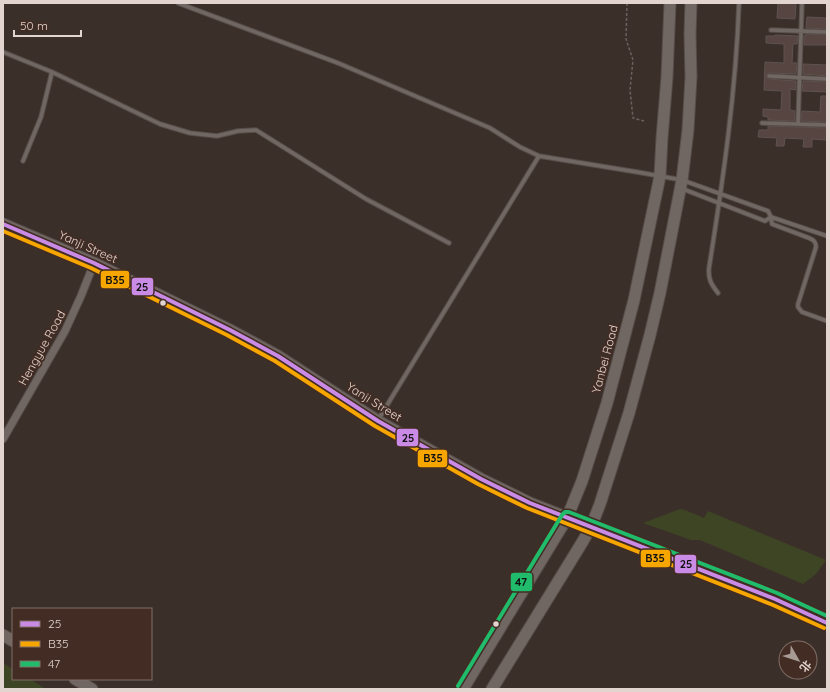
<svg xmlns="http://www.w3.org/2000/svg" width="830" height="692" font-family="Quicksand,'Noto Sans SC',sans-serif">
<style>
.green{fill:#3e4524}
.building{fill:#564540;stroke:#5e5350}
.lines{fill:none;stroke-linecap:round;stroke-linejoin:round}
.lane-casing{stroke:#584d48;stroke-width:5.5}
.street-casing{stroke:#584d48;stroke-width:9}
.secondary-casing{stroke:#584d48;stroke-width:13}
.path{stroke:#6b625e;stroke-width:1.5;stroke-dasharray:3 2;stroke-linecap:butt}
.lane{stroke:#706763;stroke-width:3.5}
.street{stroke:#706763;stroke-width:7}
.secondary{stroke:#706763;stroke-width:11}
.bus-1-casing{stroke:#422c23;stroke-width:7}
.bus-2-casing{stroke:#422c23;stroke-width:7}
.bus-3-casing{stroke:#422c23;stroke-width:7}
.bus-1{stroke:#ca8be6;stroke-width:4}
.bus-2{stroke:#f7a600;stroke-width:4}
.bus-3{stroke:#20bc6c;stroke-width:4}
.bus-dot{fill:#e2d4ce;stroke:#422c23;stroke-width:1.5}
.labels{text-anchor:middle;stroke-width:3.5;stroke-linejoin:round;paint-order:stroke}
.street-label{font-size:12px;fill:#e2d4ce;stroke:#422c23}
.line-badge{stroke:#422c23;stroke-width:1.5}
.pale-badge-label{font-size:11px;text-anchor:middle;font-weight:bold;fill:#111}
</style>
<rect width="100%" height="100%" fill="#3b2f2a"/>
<!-- green -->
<path class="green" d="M 680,509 L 685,510 L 704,518 L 708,511 L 826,560 L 816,574 L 803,584 L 700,540 L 691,540 L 643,523 Z
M 3,663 L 13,669 L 13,679 L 30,679 L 46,689 L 3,689 Z"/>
<!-- building -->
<path class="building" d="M 778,3 L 796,3 L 795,19 L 777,18 Z
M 807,17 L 827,18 L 827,29 L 806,28 Z
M 806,34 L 827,35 L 827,45 L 804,45 L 804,36 L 805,36 Z
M 775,35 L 798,36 L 797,44 L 793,44 L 792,63 L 797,63 L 796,74 L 769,73 L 767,74 L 766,76 L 767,78 L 769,79 L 796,81 L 796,90 L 790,89 L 790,110 L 795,111 L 795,121 L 768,120 L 768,117 L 763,116 L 763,109 L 781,110 L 782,91 L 764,90 L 765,62 L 784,63 L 784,44 L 766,43 L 766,36 L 775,36 Z
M 803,64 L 827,65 L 827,76 L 803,74 Z
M 803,81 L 827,82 L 827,92 L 802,91 Z
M 821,96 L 827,96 L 827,122 L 801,121 L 802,111 L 820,112 Z
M 768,126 L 827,128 L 827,140 L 812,139 L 812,147 L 803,147 L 804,139 L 785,138 L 784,146 L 776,146 L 777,138 L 758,137 L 759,130 L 768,130 Z"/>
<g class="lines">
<!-- lane casing -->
<g class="lane-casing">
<path id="lane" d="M 178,3 L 338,63 L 490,128 L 520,147 L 539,156 L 637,172 L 682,180 L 768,211 L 771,217 L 765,221 L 683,189
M 771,30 L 827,32
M 3,52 L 52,72 L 160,124 L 190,133 L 217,136 L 238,131 L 256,130 L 366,199 L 449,243
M 769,76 L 827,79
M 762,123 L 827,125
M 798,124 L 802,3
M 23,161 L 41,117 L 52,72
M 827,236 L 771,217 L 772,224 L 809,238 C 814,240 816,242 816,247 L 798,304 L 798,307 L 802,312 L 827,321
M 718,293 C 711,284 708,279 709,268 C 723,180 736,92 739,3
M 378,420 L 539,156"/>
</g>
<!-- street casing -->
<g class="street-casing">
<path id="street" d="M 3,439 L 65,331 L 81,296 L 94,263"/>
</g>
<!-- secondary casing -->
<g class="secondary-casing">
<path id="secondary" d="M 3,224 L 94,263 L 230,330 L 278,356 L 378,421 L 481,479 L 530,503 L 775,599 L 827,623
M 3,635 L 13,641
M 75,679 L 92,689
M 463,689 L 567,518 L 582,481 L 607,403 L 634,300 L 660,176 L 662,138 L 667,77 L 670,3
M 492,689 L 583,541 L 591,527 L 600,504 L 629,413 L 650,335 L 660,293 L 682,180 L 688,130 L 691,77 L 690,34 L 691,3"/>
</g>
<!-- path -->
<path class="path" d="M 627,3 L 626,39 L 633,60 L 630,90 L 633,118 L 644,121"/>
<!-- lane -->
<use href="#lane" class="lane"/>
<!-- street -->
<use href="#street" class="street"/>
<!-- secondary -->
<use href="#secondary" class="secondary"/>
<!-- bus-1 casing -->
<g class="bus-1-casing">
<path id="bus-1" d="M 3,224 L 94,263 L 230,330 L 278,356 L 378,421 L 481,479 L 530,503 L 775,599 L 827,623"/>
</g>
<!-- bus-2 casing -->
<g class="bus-2-casing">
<path id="bus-2" d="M 3,231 L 91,268 L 227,335 L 275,361 L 375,426 L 478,484 L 527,508 L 773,605 L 824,628"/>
</g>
<!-- bus-3 casing -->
<g class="bus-3-casing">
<path id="bus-3" d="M 458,686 L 562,515 L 565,512 L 569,512 L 777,593 L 827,616"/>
</g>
<!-- bus-1 -->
<use href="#bus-1" class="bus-1"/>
<!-- bus-2 -->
<use href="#bus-2" class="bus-2"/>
<!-- bus-3 -->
<use href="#bus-3" class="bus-3"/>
</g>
<!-- markers -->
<g class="bus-dot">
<circle cx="163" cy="303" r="3.5"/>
<circle cx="496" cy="624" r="3.5"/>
</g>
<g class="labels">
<!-- street labels -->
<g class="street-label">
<text transform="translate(88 247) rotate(24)" y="4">Yanji Street</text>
<text transform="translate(42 348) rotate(-61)" y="4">Hengyue Road</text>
<text transform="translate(605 359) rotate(-75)" y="4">Yanbei Road</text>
<text transform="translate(374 402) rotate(32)" y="4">Yanji Street</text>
</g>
</g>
<g class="line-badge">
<rect x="100" y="270" width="30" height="19" rx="4" fill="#f7a600"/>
<rect x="131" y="277" width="23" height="19" rx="4" fill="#ca8be6"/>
<rect x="396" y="428" width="23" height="19" rx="4" fill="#ca8be6"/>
<rect x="417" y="449" width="31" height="19" rx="4" fill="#f7a600"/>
<rect x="640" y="549" width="31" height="19" rx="4" fill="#f7a600"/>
<rect x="674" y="554" width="23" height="20" rx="4" fill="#ca8be6"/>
<rect x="510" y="572" width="23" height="20" rx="4" fill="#20bc6c"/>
</g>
<g class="pale-badge-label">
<text x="115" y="284">B35</text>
<text x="142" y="291">25</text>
<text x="408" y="442">25</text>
<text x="433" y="462">B35</text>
<text x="655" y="562">B35</text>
<text x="686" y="568">25</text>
<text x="521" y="586">47</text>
</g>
<!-- border -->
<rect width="830" height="692" fill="none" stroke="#e2d4ce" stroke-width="8"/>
<!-- legend -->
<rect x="12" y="608" width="140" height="72" fill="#422c23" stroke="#826f67"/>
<rect x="20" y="621" width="20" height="6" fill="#ca8be6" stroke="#826f67"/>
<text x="48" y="628" font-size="12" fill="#e2d4ce">25</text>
<rect x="20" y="641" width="20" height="6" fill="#f7a600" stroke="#826f67"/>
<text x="48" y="648" font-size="12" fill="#e2d4ce">B35</text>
<rect x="20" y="661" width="20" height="6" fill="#20bc6c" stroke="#826f67"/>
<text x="48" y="668" font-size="12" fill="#e2d4ce">47</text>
<!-- north arrow -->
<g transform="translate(798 660) rotate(129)"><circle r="19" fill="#422c23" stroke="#826f67"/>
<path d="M0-3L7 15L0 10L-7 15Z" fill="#a89a95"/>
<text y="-6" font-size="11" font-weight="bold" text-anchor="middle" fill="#e2d4ce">北</text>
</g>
<!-- scale -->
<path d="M14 30v6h67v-6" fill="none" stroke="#e2d4ce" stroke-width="2"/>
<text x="20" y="30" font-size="12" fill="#e2d4ce" stroke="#422c23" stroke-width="3" paint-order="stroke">50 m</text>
</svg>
